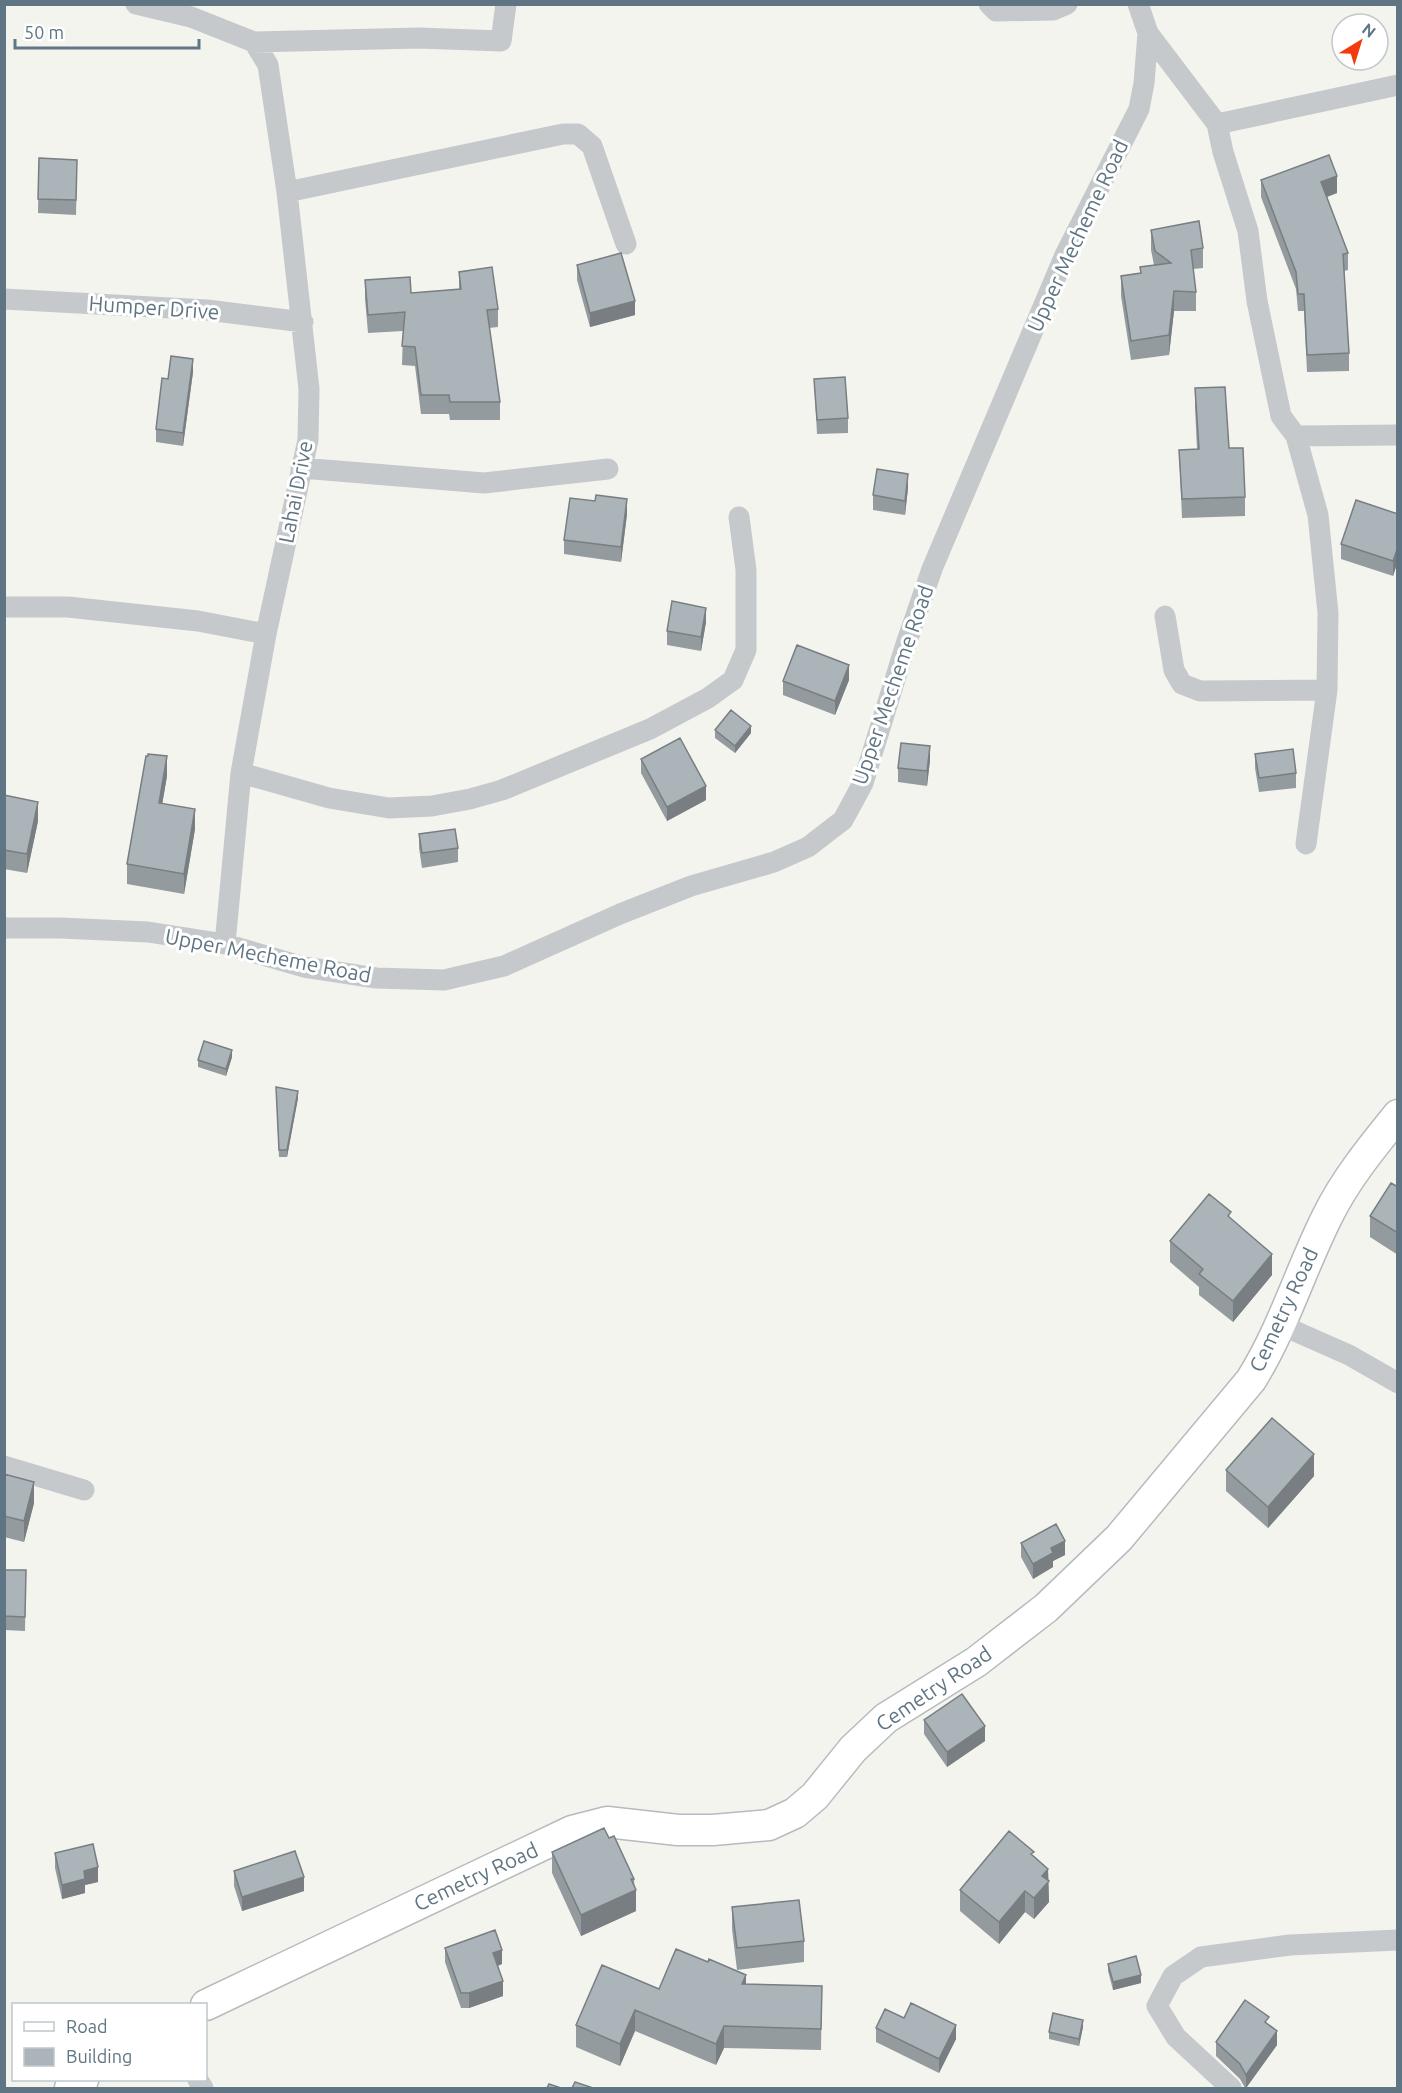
<svg xmlns="http://www.w3.org/2000/svg" width="1402" height="2093" font-family="Ubuntu,sans-serif">
<style>
.lines{fill:none;stroke-linecap:round;stroke-linejoin:round}
.secondary-casing{stroke:#b5bbbf;stroke-width:33}
.street{stroke:#c6c9cc;stroke-width:21}
.secondary{stroke:#fff;stroke-width:30}
.wall{fill:#939b9e}
.shaded-wall{fill:#787e81}
.building{fill:#abb4b8;stroke:#787e81;stroke-width:1.5}
.labels{text-anchor:middle;stroke-width:6;stroke-linejoin:round;paint-order:stroke}
.street-label{font-size:21px;fill:#607583;stroke:#fff}
</style>
<rect width="100%" height="100%" fill="#f4f4ef"/>
<g class="lines">
<!-- secondary casing -->
<g class="secondary-casing">
<path id="secondary" d="M 206,2005 L 572,1831 L 607,1822 L 678,1830 L 713,1830 L 769,1825 L 795,1813 L 815,1796 L 853,1749 L 886,1718 L 976,1662 L 1046,1608 L 1119,1538 L 1251,1380 C 1283,1329 1300,1271 1327,1217 C 1345,1180 1372,1147 1398,1115
M 70,2088 L 83,2080"/>
</g>
<!-- street -->
<path class="street" d="M 136,4 L 191,17 L 254,42 L 419,38 L 501,41 L 506,4
M 989,4 L 996,11 L 1053,10 L 1067,4
M 1148,33 L 1217,124 L 1223,152 L 1248,231 L 1257,301 L 1281,416 L 1296,436 L 1318,515 L 1328,613 L 1327,690 L 1306,844
M 1217,124 L 1398,85
M 287,192 L 563,134 L 578,134 L 592,146 L 626,244
M 4,299 L 207,310 L 303,322
M 1296,436 L 1398,435
M 301,468 L 484,483 L 608,469
M 4,607 L 68,607 L 198,621 L 266,634
M 1165,616 L 1174,670 L 1182,684 L 1200,691 L 1327,690
M 241,773 L 329,798 L 389,808 L 432,806 L 470,799 L 502,790 L 650,729 L 708,698 L 733,680 L 746,650 L 746,570 L 739,517
M 4,928 L 61,928 L 148,932 L 225,944 L 304,967 L 376,978 L 444,980 L 504,966 L 620,914 L 691,886 L 774,862 L 808,847 L 843,820 L 863,783 L 906,644 L 932,569 L 1065,255 L 1139,109 L 1144,83 L 1148,33 L 1138,4
M 225,944 L 241,773 L 266,634 L 308,440 L 309,389 L 287,192 L 268,65 L 254,42
M 1281,1325 L 1349,1355 L 1398,1383
M 4,1466 L 84,1490
M 198,2080 L 203,2088
M 1231,2088 L 1176,2037 L 1157,2006 L 1173,1976 L 1201,1957 L 1290,1945 L 1398,1940"/>
<!-- secondary -->
<use href="#secondary" class="secondary"/>
</g>
<!-- wall -->
<path class="wall" d="M 39,158 L 77,174 L 76,215 L 38,213 Z
M 1261,180 L 1337,193 L 1327,197 L 1348,253 L 1348,270 L 1344,271 L 1349,353 L 1349,371 L 1307,372 L 1304,311 L 1298,311 L 1296,289 L 1261,197 Z
M 1151,230 L 1203,248 L 1203,268 L 1193,269 L 1196,292 L 1196,311 L 1174,311 L 1169,355 L 1131,360 L 1121,296 L 1121,276 L 1140,273 L 1140,267 L 1154,265 L 1151,250 Z
M 577,265 L 635,315 L 590,327 L 577,280 Z
M 459,272 L 498,309 L 498,327 L 489,328 L 500,402 L 500,420 L 450,420 L 449,414 L 421,414 L 415,366 L 402,365 L 403,331 L 368,333 L 365,299 L 365,280 L 411,293 L 459,289 Z
M 193,372 L 183,446 L 156,442 L 156,429 L 168,379 Z
M 814,379 L 848,418 L 848,433 L 817,434 Z
M 1195,388 L 1229,448 L 1245,497 L 1245,516 L 1182,518 L 1179,450 L 1197,449 L 1195,407 Z
M 908,488 L 905,515 L 873,510 L 873,495 Z
M 595,501 L 627,514 L 621,562 L 564,554 L 564,540 Z
M 1398,514 L 1398,561 L 1393,576 L 1341,559 L 1341,544 Z
M 706,622 L 701,651 L 667,645 L 667,631 Z
M 849,680 L 835,715 L 783,695 L 783,681 Z
M 715,730 L 751,733 L 735,753 L 715,738 Z
M 1255,754 L 1296,773 L 1296,788 L 1259,792 L 1255,768 Z
M 641,759 L 706,800 L 667,821 L 641,773 Z
M 930,760 L 927,786 L 898,782 L 898,768 Z
M 167,776 L 162,804 L 195,829 L 184,894 L 127,884 L 127,864 Z
M 4,795 L 38,821 L 27,873 L 4,869 Z
M 419,834 L 458,848 L 458,862 L 422,868 L 419,848 Z
M 232,1057 L 226,1076 L 198,1067 L 198,1060 Z
M 276,1087 L 298,1098 L 287,1157 L 279,1157 Z
M 1398,1187 L 1398,1255 L 1370,1237 L 1370,1216 Z
M 1231,1219 L 1272,1275 L 1233,1322 L 1199,1295 L 1199,1287 L 1170,1262 L 1170,1241 Z
M 1226,1470 L 1314,1476 L 1268,1528 L 1226,1491 Z
M 4,1474 L 34,1503 L 24,1542 L 4,1537 Z
M 1021,1543 L 1065,1555 L 1053,1561 L 1053,1567 L 1033,1579 L 1021,1557 Z
M 4,1570 L 26,1570 L 25,1631 L 4,1630 Z
M 924,1720 L 985,1741 L 947,1767 L 924,1734 Z
M 609,1838 L 634,1879 L 636,1911 L 581,1936 L 552,1873 L 552,1852 Z
M 55,1853 L 98,1882 L 85,1885 L 85,1893 L 62,1899 L 55,1868 Z
M 1034,1856 L 1048,1869 L 1049,1902 L 1034,1919 L 1025,1912 L 999,1944 L 960,1911 L 960,1890 Z
M 234,1871 L 304,1891 L 242,1911 L 234,1886 Z
M 732,1907 L 804,1941 L 804,1962 L 737,1970 L 732,1929 Z
M 445,1948 L 502,1964 L 498,1966 L 503,1996 L 469,2008 L 461,2008 L 445,1962 Z
M 1108,1964 L 1141,1983 L 1113,1990 L 1108,1971 Z
M 746,1984 L 822,1986 L 821,2050 L 724,2048 L 716,2065 L 635,2031 L 620,2066 L 576,2047 L 576,2025 L 659,1989 Z
M 904,2018 L 956,2039 L 939,2073 L 876,2042 L 876,2028 Z
M 1269,2025 L 1277,2045 L 1246,2088 L 1245,2088 L 1240,2079 L 1216,2056 L 1216,2042 Z
M 1083,2027 L 1079,2046 L 1049,2039 L 1049,2032 Z"/>
<!-- shaded-wall -->
<path class="shaded-wall" d="M 1337,176 L 1337,193 L 1321,199 L 1321,182 Z
M 1174,291 L 1174,311 L 1169,355 L 1169,335 Z
M 635,301 L 635,315 L 590,327 L 590,313 Z
M 193,359 L 193,372 L 183,446 L 183,433 Z
M 908,474 L 908,488 L 905,515 L 905,501 Z
M 627,499 L 627,514 L 621,562 L 621,547 Z
M 1398,547 L 1398,561 L 1393,576 L 1393,561 Z
M 706,608 L 706,622 L 701,651 L 701,637 Z
M 849,665 L 849,680 L 835,715 L 835,701 Z
M 751,726 L 751,733 L 735,753 L 735,746 Z
M 930,746 L 930,760 L 927,786 L 927,771 Z
M 167,756 L 167,776 L 159,823 L 159,803 Z
M 706,786 L 706,800 L 667,821 L 667,807 Z
M 38,802 L 38,821 L 27,873 L 27,854 Z
M 195,809 L 195,829 L 184,894 L 184,874 Z
M 232,1050 L 232,1057 L 226,1076 L 226,1069 Z
M 298,1091 L 298,1098 L 287,1157 L 287,1150 Z
M 1272,1254 L 1272,1275 L 1233,1322 L 1233,1301 Z
M 1314,1454 L 1314,1476 L 1268,1528 L 1268,1507 Z
M 34,1482 L 34,1503 L 24,1542 L 24,1521 Z
M 1065,1541 L 1065,1555 L 1053,1561 L 1053,1567 L 1033,1579 L 1033,1564 L 1051,1548 Z
M 985,1726 L 985,1741 L 947,1767 L 947,1752 Z
M 98,1867 L 98,1882 L 85,1885 L 85,1893 L 62,1899 L 62,1885 L 84,1871 Z
M 1048,1869 L 1049,1902 L 1034,1919 L 1034,1898 L 1042,1876 Z
M 304,1877 L 304,1891 L 242,1911 L 242,1897 Z
M 636,1890 L 636,1911 L 581,1936 L 581,1915 Z
M 1025,1891 L 1025,1912 L 999,1944 L 999,1922 Z
M 502,1950 L 502,1964 L 493,1967 L 493,1953 Z
M 746,1975 L 746,1996 L 742,1984 Z
M 1141,1975 L 1141,1983 L 1113,1990 L 1113,1982 Z
M 503,1981 L 503,1996 L 469,2008 L 469,1993 Z
M 635,2010 L 635,2031 L 620,2066 L 620,2044 Z
M 1083,2020 L 1083,2027 L 1079,2046 L 1079,2039 Z
M 956,2025 L 956,2039 L 939,2073 L 939,2059 Z
M 724,2026 L 724,2048 L 716,2065 L 716,2044 Z
M 1277,2031 L 1277,2045 L 1246,2088 L 1246,2075 Z"/>
<!-- building -->
<path class="building" d="M 1329,155 L 1337,176 L 1321,182 L 1348,253 L 1343,254 L 1349,353 L 1307,355 L 1304,294 L 1298,294 L 1296,272 L 1261,180 Z
M 39,158 L 77,160 L 76,200 L 38,199 Z
M 1199,221 L 1203,248 L 1191,250 L 1196,292 L 1174,291 L 1169,335 L 1131,341 L 1121,276 L 1141,273 L 1140,267 L 1171,263 L 1155,251 L 1151,230 Z
M 621,253 L 635,301 L 590,313 L 577,265 Z
M 492,267 L 498,309 L 487,310 L 500,402 L 450,402 L 449,395 L 421,395 L 415,347 L 402,346 L 405,312 L 368,315 L 365,280 L 410,277 L 411,293 L 461,289 L 459,272 Z
M 171,356 L 193,359 L 183,433 L 156,429 L 162,378 L 168,379 Z
M 845,377 L 848,418 L 817,420 L 814,379 Z
M 1225,387 L 1229,448 L 1243,448 L 1245,497 L 1182,499 L 1179,450 L 1199,449 L 1195,388 Z
M 877,469 L 908,474 L 905,501 L 873,495 Z
M 596,495 L 627,499 L 621,547 L 564,540 L 570,498 L 595,501 Z
M 1356,500 L 1398,514 L 1398,547 L 1393,561 L 1341,544 Z
M 672,601 L 706,608 L 701,637 L 667,631 Z
M 797,645 L 849,665 L 835,701 L 783,681 Z
M 731,710 L 751,726 L 735,746 L 715,730 Z
M 680,738 L 706,786 L 667,807 L 641,759 Z
M 901,743 L 930,746 L 927,771 L 898,768 Z
M 1293,749 L 1296,773 L 1259,778 L 1255,754 Z
M 148,754 L 167,756 L 159,803 L 195,809 L 184,874 L 127,864 L 146,756 L 148,756 Z
M 4,795 L 38,802 L 27,854 L 4,850 Z
M 455,829 L 458,848 L 422,853 L 419,834 Z
M 204,1041 L 232,1050 L 226,1069 L 198,1060 Z
M 276,1087 L 298,1091 L 287,1150 L 279,1150 Z
M 1391,1183 L 1398,1187 L 1398,1233 L 1370,1216 Z
M 1209,1194 L 1231,1212 L 1228,1216 L 1272,1254 L 1233,1301 L 1199,1274 L 1203,1269 L 1170,1241 Z
M 1272,1418 L 1314,1454 L 1268,1507 L 1226,1470 Z
M 4,1474 L 34,1482 L 24,1521 L 4,1516 Z
M 1056,1524 L 1065,1541 L 1051,1548 L 1053,1553 L 1033,1564 L 1021,1543 Z
M 4,1570 L 26,1570 L 25,1617 L 4,1616 Z
M 962,1694 L 985,1726 L 947,1752 L 924,1720 Z
M 604,1828 L 609,1838 L 614,1836 L 634,1879 L 631,1879 L 636,1890 L 581,1915 L 552,1852 Z
M 1009,1831 L 1034,1852 L 1031,1854 L 1048,1869 L 1042,1876 L 1049,1881 L 1034,1898 L 1025,1891 L 999,1922 L 960,1890 Z
M 93,1844 L 98,1867 L 84,1871 L 85,1879 L 62,1885 L 55,1853 Z
M 295,1851 L 304,1877 L 242,1897 L 234,1871 Z
M 799,1900 L 804,1941 L 737,1948 L 732,1907 Z
M 495,1930 L 502,1950 L 493,1953 L 503,1981 L 469,1993 L 461,1993 L 445,1948 Z
M 676,1949 L 708,1962 L 709,1959 L 746,1975 L 742,1984 L 822,1986 L 821,2029 L 724,2026 L 716,2044 L 635,2010 L 620,2044 L 576,2025 L 602,1965 L 659,1989 Z
M 1136,1956 L 1141,1975 L 1113,1982 L 1108,1964 Z
M 1245,2000 L 1269,2017 L 1265,2022 L 1277,2031 L 1246,2075 L 1240,2064 L 1216,2042 Z
M 911,2003 L 956,2025 L 939,2059 L 876,2028 L 885,2009 L 904,2018 Z
M 1053,2013 L 1083,2020 L 1079,2039 L 1049,2032 Z
M 575,2082 L 593,2088 L 572,2088 Z
M 549,2084 L 561,2088 L 547,2088 Z"/>
<g class="labels">
<!-- street labels -->
<g class="street-label">
<text transform="translate(1078 236) rotate(-65)" y="7">Upper Mecheme Road</text>
<text transform="translate(154 308) rotate(4)" y="7">Humper Drive</text>
<text transform="translate(296 492) rotate(-79)" y="7">Lahai Drive</text>
<text transform="translate(893 685) rotate(-71)" y="7">Upper Mecheme Road</text>
<text transform="translate(268 956) rotate(11)" y="7">Upper Mecheme Road</text>
<text transform="translate(1284 1310) rotate(-65)" y="7">Cemetry Road</text>
<text transform="translate(934 1689) rotate(-34)" y="7">Cemetry Road</text>
<text transform="translate(476 1877) rotate(-25)" y="7">Cemetry Road</text>
</g>
</g>
<!-- border -->
<rect width="1402" height="2093" fill="none" stroke="#607583" stroke-width="12"/>
<!-- legend -->
<rect x="12" y="2003" width="195" height="78" fill="#ffffff" stroke="#bfc8cd" stroke-width="1.5"/>
<rect x="24" y="2022" width="30" height="9" fill="#ffffff" stroke="#bfc8cd" stroke-width="1.5"/>
<text x="66" y="2033" font-size="18" fill="#607583">Road</text>
<rect x="24" y="2048" width="30" height="18" fill="#abb4b8" stroke="#bfc8cd" stroke-width="1.5"/>
<text x="66" y="2063" font-size="18" fill="#607583">Building</text>
<!-- north arrow -->
<g transform="translate(1360 42) rotate(38)"><circle r="28" fill="#ffffff" stroke="#bfc8cd" stroke-width="1.5"/>
<path d="M0-4.5L10 22L0 15L-10 22Z" fill="#f43a0f"/>
<text y="-9" font-size="16" font-weight="bold" text-anchor="middle" fill="#607583">N</text>
</g>
<!-- scale -->
<path d="M15 39v9h184v-9" fill="none" stroke="#607583" stroke-width="3"/>
<text x="24" y="39" font-size="18" fill="#607583" stroke="#ffffff" stroke-width="4.5" paint-order="stroke">50 m</text>
</svg>
